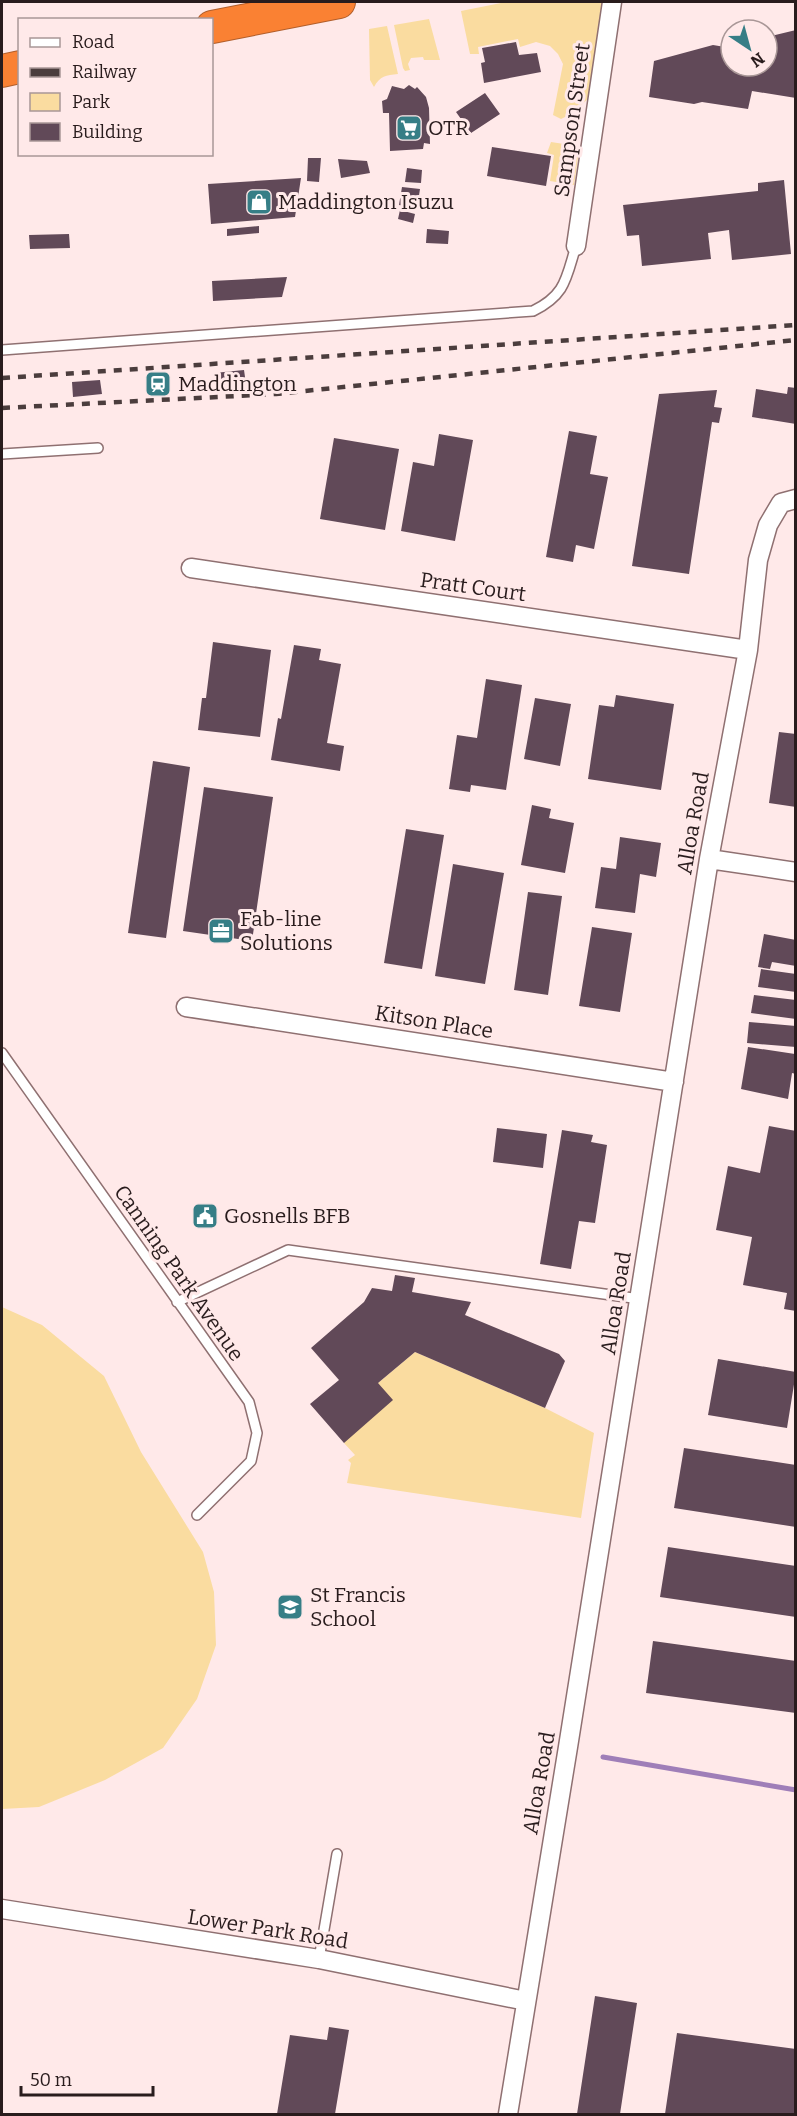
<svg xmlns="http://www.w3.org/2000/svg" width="797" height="2116" font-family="Bitter,serif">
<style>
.green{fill:#fadca0}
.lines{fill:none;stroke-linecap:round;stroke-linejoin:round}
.stream{stroke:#9f7eb8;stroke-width:5}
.building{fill:#614958}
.lane-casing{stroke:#8f7071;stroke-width:12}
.street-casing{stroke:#8f7071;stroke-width:21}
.highway-casing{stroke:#b15e2b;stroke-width:34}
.lane{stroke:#fff;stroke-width:9}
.street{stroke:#fff;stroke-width:18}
.highway{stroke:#fa8133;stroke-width:32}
.rail{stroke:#4b3d3d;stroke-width:4.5;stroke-dasharray:8 8;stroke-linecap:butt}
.labels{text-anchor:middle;stroke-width:6;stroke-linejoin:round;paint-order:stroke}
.street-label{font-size:21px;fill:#291c1d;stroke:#ffe9e9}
.poi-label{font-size:21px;fill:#291c1d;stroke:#ffe9e9;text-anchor:start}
</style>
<rect width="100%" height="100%" fill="#ffe9e9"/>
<!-- green -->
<path class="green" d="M 506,2 L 604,2 L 589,98 L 571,114 L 561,119 L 553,115 L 563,64 L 558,54 L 550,46 L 536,42 L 520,47 L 518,39 L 478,47 L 479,54 L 470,54 L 461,11 Z
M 429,19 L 440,60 L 424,60 L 423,57 L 411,58 L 408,64 L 410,70 L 405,71 L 403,68 L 394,25 Z
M 387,26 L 398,74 C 386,75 380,76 374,87 L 370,80 L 369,29 Z
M 551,142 L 577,146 L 578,157 L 574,185 L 550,181 L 554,155 L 547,153 Z
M 2,1307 L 42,1325 L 104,1376 L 141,1452 L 203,1552 L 214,1592 L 216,1645 L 197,1699 L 163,1748 L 105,1780 L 39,1807 L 2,1809 Z
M 415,1352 L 545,1408 L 594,1433 L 581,1518 L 347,1483 L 351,1463 L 348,1460 L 355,1455 L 344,1443 L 378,1383 Z"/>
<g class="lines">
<!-- stream -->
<path class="stream" d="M 603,1757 L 796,1790"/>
</g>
<!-- building -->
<path class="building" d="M 796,30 L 796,98 L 752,91 L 748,109 L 702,102 L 694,104 L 649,97 L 654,61 L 713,45 L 731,48 L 731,66 L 767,66 L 767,37 Z
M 516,42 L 519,55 L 537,53 L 541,72 L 484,83 L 481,63 L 485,62 L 482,48 Z
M 409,85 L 415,89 L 417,87 L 426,97 L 429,108 L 430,144 L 424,143 L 423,149 L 390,151 L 389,113 L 383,113 L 382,101 L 387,99 L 392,86 L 404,89 Z
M 485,93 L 500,114 L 471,133 L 456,112 Z
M 492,147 L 551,156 L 546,186 L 487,176 Z
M 308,158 L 321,158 L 319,182 L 307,181 Z
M 338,159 L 367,161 L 370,173 L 341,178 Z
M 407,168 L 422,170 L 421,183 L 405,182 Z
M 301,178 L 295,217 L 211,224 L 208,184 Z
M 784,180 L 791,254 L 732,260 L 729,230 L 708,233 L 711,259 L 642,266 L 639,235 L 627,236 L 623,205 L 758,191 L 758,183 Z
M 402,187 L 420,189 L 417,208 L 399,205 Z
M 400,210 L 415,214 L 413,223 L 398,219 Z
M 259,226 L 259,233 L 227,236 L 227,229 Z
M 427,229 L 449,231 L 448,244 L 426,243 Z
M 69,234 L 70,248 L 30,249 L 29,235 Z
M 287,277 L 282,297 L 213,301 L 212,281 Z
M 244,370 L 246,384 L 216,387 L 214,373 Z
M 100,380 L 102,394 L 73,397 L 72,382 Z
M 788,387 L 796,388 L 796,424 L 752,417 L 756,389 L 787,394 Z
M 717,390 L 714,407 L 722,408 L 719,423 L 712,422 L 689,574 L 632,566 L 659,394 Z
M 569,431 L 597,436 L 590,474 L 608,477 L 594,549 L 576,545 L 573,562 L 546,557 Z
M 439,434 L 473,440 L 455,541 L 401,531 L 413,462 L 434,466 Z
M 334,438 L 399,449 L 385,530 L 320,519 Z
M 213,642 L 271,650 L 260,737 L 198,730 L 202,698 L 206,698 Z
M 294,645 L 321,649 L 319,660 L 341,664 L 327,743 L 344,746 L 340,771 L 271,760 L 278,718 L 281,719 Z
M 486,679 L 522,685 L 506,790 L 471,785 L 470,792 L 449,789 L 457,735 L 477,738 Z
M 616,695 L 674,704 L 661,790 L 588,779 L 599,705 L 614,707 Z
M 535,698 L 571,704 L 560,766 L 524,759 Z
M 779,732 L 796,734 L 796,807 L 769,803 Z
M 153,761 L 190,767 L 166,938 L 128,933 Z
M 204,787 L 273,797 L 252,941 L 183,931 Z
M 532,805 L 551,809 L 549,818 L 574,823 L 565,873 L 521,865 Z
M 406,829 L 444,835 L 422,969 L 384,963 Z
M 620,837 L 661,843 L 656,877 L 640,874 L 635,913 L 595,908 L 601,867 L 616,869 Z
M 453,864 L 504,873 L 485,984 L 435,976 Z
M 528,892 L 562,896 L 548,995 L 514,990 Z
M 592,927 L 632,933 L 620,1012 L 579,1006 Z
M 764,934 L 796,940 L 796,966 L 772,962 L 770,969 L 758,967 Z
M 761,969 L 796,974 L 796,992 L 758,987 Z
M 754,995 L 796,1000 L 796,1019 L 751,1013 Z
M 749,1022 L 796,1026 L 796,1047 L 747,1043 Z
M 748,1047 L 795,1054 L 796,1074 L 792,1073 L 788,1099 L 741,1089 Z
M 769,1126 L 796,1131 L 796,1311 L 784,1309 L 787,1293 L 743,1285 L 752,1237 L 716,1230 L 728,1166 L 760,1173 Z
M 497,1128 L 547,1134 L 543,1168 L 493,1162 Z
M 562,1130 L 593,1135 L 591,1142 L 607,1145 L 595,1223 L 579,1221 L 571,1269 L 540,1264 Z
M 395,1275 L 415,1278 L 412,1292 L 471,1302 L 465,1315 L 559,1354 L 565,1361 L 545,1408 L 415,1352 L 378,1383 L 393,1400 L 344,1443 L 310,1404 L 339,1380 L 311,1348 L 364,1302 L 372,1288 L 392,1291 Z
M 718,1359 L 796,1372 L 787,1428 L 708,1415 Z
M 684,1448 L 796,1465 L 796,1527 L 674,1508 Z
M 668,1547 L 796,1566 L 796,1617 L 660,1597 Z
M 653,1641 L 796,1661 L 796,1713 L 646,1693 Z
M 595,1996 L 637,2003 L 620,2114 L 577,2114 Z
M 329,2027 L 349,2030 L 335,2114 L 277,2114 L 290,2035 L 327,2040 Z
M 677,2033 L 796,2049 L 795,2114 L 665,2114 Z"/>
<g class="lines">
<!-- lane casing -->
<g class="lane-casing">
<path id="lane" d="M 2,350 L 533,311 C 566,295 566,278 576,246
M 2,454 L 98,448
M 2,1053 L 249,1402 L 257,1433 L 251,1461 L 197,1515
M 177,1302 L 288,1250 L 640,1299
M 319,1959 L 337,1854"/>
</g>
<!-- street casing -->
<g class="street-casing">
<path id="street" d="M 576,246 L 612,2
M 191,568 L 748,650
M 709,859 L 796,872
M 186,1007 L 674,1082
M 2,1909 L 319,1959 L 526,2001
M 508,2114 L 568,1747 L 709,859 L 748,650 L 758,560 L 768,525 L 781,503 L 796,499"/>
</g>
<!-- highway casing -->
<g class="highway-casing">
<path id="highway" d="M 212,27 L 339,2
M 2,71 L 20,67"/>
</g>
<!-- lane -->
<use href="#lane" class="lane"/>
<!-- street -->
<use href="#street" class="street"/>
<!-- highway -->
<use href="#highway" class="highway"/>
<!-- rail -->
<path class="rail" d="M 2,378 L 796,325
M 2,408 L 276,394 L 796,340"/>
</g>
<!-- icons -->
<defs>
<g id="supermarket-square" transform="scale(1.35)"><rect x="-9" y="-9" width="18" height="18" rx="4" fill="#367e86" stroke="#ffe9e9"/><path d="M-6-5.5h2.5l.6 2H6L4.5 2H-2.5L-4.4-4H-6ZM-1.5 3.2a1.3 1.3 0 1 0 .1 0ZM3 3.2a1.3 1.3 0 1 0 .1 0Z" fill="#fff"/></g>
<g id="shop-square" transform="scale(1.35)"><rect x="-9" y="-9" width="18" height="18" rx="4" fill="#367e86" stroke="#ffe9e9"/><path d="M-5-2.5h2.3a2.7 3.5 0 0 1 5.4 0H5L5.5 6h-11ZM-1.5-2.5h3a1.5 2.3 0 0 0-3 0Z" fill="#fff"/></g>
<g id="station-square" transform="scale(1.35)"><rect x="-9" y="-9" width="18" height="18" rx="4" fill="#367e86" stroke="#ffe9e9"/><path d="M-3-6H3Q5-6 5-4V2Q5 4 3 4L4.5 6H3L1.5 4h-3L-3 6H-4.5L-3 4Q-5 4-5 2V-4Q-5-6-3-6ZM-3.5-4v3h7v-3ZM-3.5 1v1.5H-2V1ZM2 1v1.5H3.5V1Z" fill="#fff"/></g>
<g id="office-square" transform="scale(1.35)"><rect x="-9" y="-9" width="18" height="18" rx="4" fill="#367e86" stroke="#ffe9e9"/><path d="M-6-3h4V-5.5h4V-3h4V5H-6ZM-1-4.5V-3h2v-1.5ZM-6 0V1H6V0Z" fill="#fff"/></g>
<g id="civic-square" transform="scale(1.35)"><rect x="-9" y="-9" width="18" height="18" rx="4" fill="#367e86" stroke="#ffe9e9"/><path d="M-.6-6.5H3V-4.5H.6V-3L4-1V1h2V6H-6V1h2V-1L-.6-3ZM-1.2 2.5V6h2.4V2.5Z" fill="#fff"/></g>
<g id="school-square" transform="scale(1.35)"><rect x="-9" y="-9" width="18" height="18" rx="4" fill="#367e86" stroke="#ffe9e9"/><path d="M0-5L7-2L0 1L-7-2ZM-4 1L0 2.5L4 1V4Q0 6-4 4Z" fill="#fff"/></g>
</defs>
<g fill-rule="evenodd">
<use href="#supermarket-square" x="409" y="128"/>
<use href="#shop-square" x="259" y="202"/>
<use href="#station-square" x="158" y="384"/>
<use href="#office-square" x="221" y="931"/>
<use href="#civic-square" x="205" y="1216"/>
<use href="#school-square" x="290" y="1607"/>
</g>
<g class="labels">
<!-- street labels -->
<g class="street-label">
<text transform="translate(572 120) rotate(-82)" y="7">Sampson Street</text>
<text transform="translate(473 587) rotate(8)" y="7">Pratt Court</text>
<text transform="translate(693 823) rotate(-80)" y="7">Alloa Road</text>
<text transform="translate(434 1022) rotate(9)" y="7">Kitson Place</text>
<text transform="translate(179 1273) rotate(55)" y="7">Canning Park Avenue</text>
<text transform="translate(616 1303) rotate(-81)" y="7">Alloa Road</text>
<text transform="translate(539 1783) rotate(-80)" y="7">Alloa Road</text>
<text transform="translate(268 1929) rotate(9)" y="7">Lower Park Road</text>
</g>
<!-- poi labels -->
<g class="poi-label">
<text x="428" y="135">OTR</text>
<text x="278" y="209">Maddington Isuzu</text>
<text x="178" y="391">Maddington</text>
<text x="240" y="926">Fab-line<tspan x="240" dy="24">Solutions</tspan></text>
<text x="224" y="1223">Gosnells BFB</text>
<text x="310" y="1602">St Francis<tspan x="310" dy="24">School</tspan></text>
</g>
</g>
<!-- border -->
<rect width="797" height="2116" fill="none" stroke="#291c1d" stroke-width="6"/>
<!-- legend -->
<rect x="18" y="18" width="195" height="138" fill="#ffe9e9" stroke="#a99797" stroke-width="1.5"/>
<rect x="30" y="38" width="30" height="9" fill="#ffffff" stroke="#a99797" stroke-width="1.5"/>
<text x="72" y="48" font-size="18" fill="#291c1d">Road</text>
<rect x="30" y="68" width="30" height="9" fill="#4b3d3d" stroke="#a99797" stroke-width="1.5"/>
<text x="72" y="78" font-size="18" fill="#291c1d">Railway</text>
<rect x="30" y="93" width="30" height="18" fill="#fadca0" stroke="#a99797" stroke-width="1.5"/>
<text x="72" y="108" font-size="18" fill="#291c1d">Park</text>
<rect x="30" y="123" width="30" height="18" fill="#614958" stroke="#a99797" stroke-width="1.5"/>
<text x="72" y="138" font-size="18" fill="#291c1d">Building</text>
<!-- north arrow -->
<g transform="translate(749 48) rotate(144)"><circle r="28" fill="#ffe9e9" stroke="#a99797" stroke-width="1.5"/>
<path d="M0-4.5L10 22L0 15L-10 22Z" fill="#367e86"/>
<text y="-9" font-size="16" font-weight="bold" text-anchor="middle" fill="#291c1d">N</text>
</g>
<!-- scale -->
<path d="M21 2086v9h132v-9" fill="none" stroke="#291c1d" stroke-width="3"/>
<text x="30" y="2086" font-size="18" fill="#291c1d" stroke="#ffe9e9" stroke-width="4.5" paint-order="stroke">50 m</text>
</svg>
